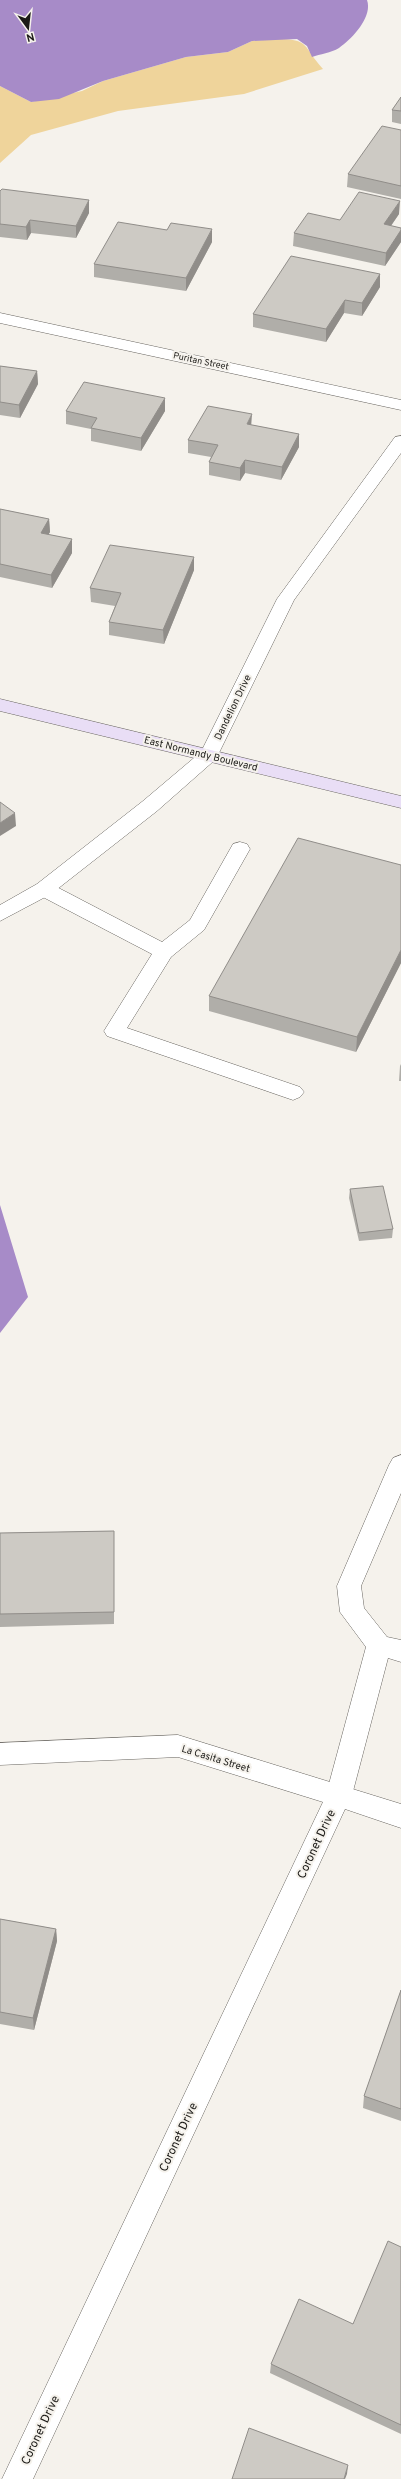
<svg xmlns="http://www.w3.org/2000/svg" width="401" height="2479" font-family="Overpass,sans-serif">
<style>
.green{fill:#efd49b}
.water{fill:#a78bc8}
.lines{fill:none;stroke-linecap:round;stroke-linejoin:round}
.lane-casing{stroke:#696661;stroke-width:1}
.street-casing{stroke:#696661;stroke-width:1}
.secondary-casing{stroke:#696661;stroke-width:1}
.lane{fill:#fff;fill-rule:evenodd}
.street{fill:#fff;fill-rule:evenodd}
.secondary{fill:#e9def6;fill-rule:evenodd}
.wall{fill:#b0aea9}
.shaded-wall{fill:#908d89}
.building{fill:#cdcac4;stroke:#908d89}
.labels{text-anchor:middle;stroke-width:4;stroke-linejoin:round;paint-order:stroke}
.far-street-label{font-size:9px;fill:#1b1a17;stroke:#f5f2ec}
.street-label{font-size:10px;fill:#1b1a17;stroke:#f5f2ec}
.near-street-label{font-size:12px;fill:#1b1a17;stroke:#f5f2ec}
</style>
<rect width="100%" height="100%" fill="#f5f2ec"/>
<!-- green -->
<path class="green" d="M 276,39 C 311,39 302,46 323,69 L 244,94 L 118,111 L 31,135 L 0,163 L 0,86 L 31,102 L 82,91 L 103,81 L 186,57 L 228,52 L 252,41 Z"/>
<!-- water -->
<path class="water" d="M 0,0 L 367,0 C 373,17 352,39 339,48 C 331,53 320,54 312,57 L 307,46 L 297,39 L 252,41 L 228,52 L 186,57 L 103,81 L 59,99 L 31,102 L 0,86 Z
M 0,1205 L 28,1297 L 0,1333 Z"/>
<g class="lines">
<!-- lane casing -->
<g class="lane-casing">
<path id="lane" d="M 240,842 L 247,844 L 250,849 L 204,930 L 171,957 L 127,1028 L 300,1087 L 304,1092 L 300,1097 L 293,1100 L 107,1036 L 104,1031 L 152,954 L 37,894 L 34,889 L 37,884 L 44,882 L 51,884 L 162,942 L 190,920 L 233,844 Z
M 401,1455 L 401,1493 L 361,1586 L 364,1608 L 387,1637 L 401,1640 L 401,1662 L 388,1658 L 352,1795 L 348,1803 L 339,1806 L 330,1803 L 326,1795 L 366,1647 L 340,1612 L 337,1586 L 389,1465 L 393,1458 Z"/>
</g>
<!-- street casing -->
<g class="street-casing">
<path id="street" d="M 0,313 L 401,400 L 401,410 L 0,323 Z
M 401,436 L 401,453 L 294,600 L 216,759 L 157,811 L 51,894 L 0,921 L 0,905 L 37,884 L 143,801 L 201,752 L 277,599 L 395,437 Z
M 178,1735 L 401,1804 L 401,1828 L 345,1809 L 33,2479 L 2,2479 L 323,1802 L 178,1757 L 0,1765 L 0,1743 Z"/>
</g>
<!-- secondary casing -->
<g class="secondary-casing">
<path id="secondary" d="M 0,699 L 401,796 L 401,808 L 0,711 Z"/>
</g>
<!-- lane -->
<use href="#lane" class="lane"/>
<!-- street -->
<use href="#street" class="street"/>
<!-- secondary -->
<use href="#secondary" class="secondary"/>
</g>
<!-- wall -->
<path class="wall" d="M 401,97 L 401,124 L 392,122 L 392,110 Z
M 401,130 L 401,199 L 347,187 L 348,174 Z
M 0,191 L 89,200 L 89,213 L 76,238 L 31,233 L 27,240 L 0,237 Z
M 399,214 L 391,226 L 401,228 L 401,242 L 385,266 L 293,246 L 294,233 L 340,220 Z
M 167,230 L 212,242 L 186,291 L 94,277 L 94,264 Z
M 380,274 L 380,287 L 362,316 L 344,313 L 326,342 L 253,327 L 253,314 Z
M 0,366 L 37,371 L 38,384 L 20,418 L 0,415 Z
M 66,411 L 165,411 L 141,451 L 91,441 L 91,429 L 66,424 Z
M 251,425 L 299,434 L 299,447 L 281,480 L 245,473 L 240,481 L 209,475 L 209,462 L 211,457 L 188,453 L 188,440 Z
M 0,509 L 49,519 L 50,532 L 48,535 L 72,539 L 72,553 L 52,588 L 0,577 Z
M 194,557 L 194,570 L 164,644 L 109,635 L 109,622 L 115,606 L 91,602 L 90,588 Z
M 401,865 L 401,963 L 356,1052 L 209,1011 L 209,996 Z
M 401,1064 L 401,1081 L 399,1081 L 400,1066 Z
M 350,1189 L 393,1229 L 392,1238 L 359,1241 L 349,1198 Z
M 114,1531 L 114,1624 L 0,1627 L 0,1533 Z
M 0,1919 L 56,1929 L 57,1941 L 34,2030 L 0,2024 Z
M 401,1990 L 401,2121 L 363,2108 L 364,2096 Z
M 401,2247 L 401,2434 L 270,2373 L 271,2364 L 353,2324 Z"/>
<!-- shaded-wall -->
<path class="shaded-wall" d="M 89,200 L 89,213 L 76,238 L 76,226 Z
M 400,201 L 399,214 L 383,237 L 384,224 Z
M 30,220 L 31,233 L 27,240 L 26,227 Z
M 212,229 L 212,242 L 186,291 L 186,278 Z
M 401,230 L 401,242 L 385,266 L 386,253 Z
M 380,274 L 380,287 L 362,316 L 362,303 Z
M 345,300 L 344,313 L 326,342 L 326,329 Z
M 37,371 L 38,384 L 20,418 L 19,405 Z
M 165,398 L 165,411 L 141,451 L 141,438 Z
M 252,414 L 251,428 L 247,424 Z
M 299,434 L 299,447 L 281,480 L 282,467 Z
M 245,460 L 245,473 L 240,481 L 240,468 Z
M 49,519 L 50,532 L 41,547 L 41,533 Z
M 72,539 L 72,553 L 52,588 L 51,575 Z
M 194,557 L 194,570 L 164,644 L 163,630 Z
M 15,813 L 16,826 L 0,836 L 0,823 Z
M 401,950 L 401,963 L 356,1052 L 357,1037 Z
M 56,1929 L 57,1941 L 34,2030 L 33,2018 Z
M 348,2465 L 347,2474 L 345,2479 L 344,2479 Z"/>
<!-- building -->
<path class="building" d="M 401,97 L 401,111 L 392,110 Z
M 382,126 L 401,130 L 401,186 L 348,174 Z
M 2,189 L 89,200 L 76,226 L 30,220 L 26,227 L 0,224 L 0,191 Z
M 359,192 L 400,201 L 384,224 L 401,228 L 401,230 L 386,253 L 294,233 L 308,213 L 340,220 Z
M 118,222 L 167,230 L 171,223 L 212,229 L 186,278 L 94,264 Z
M 291,256 L 380,274 L 362,303 L 345,300 L 326,329 L 253,314 Z
M 0,366 L 37,371 L 19,405 L 0,402 Z
M 84,382 L 165,398 L 141,438 L 91,428 L 97,418 L 66,411 Z
M 208,406 L 252,414 L 247,424 L 299,434 L 282,467 L 245,460 L 240,468 L 209,462 L 218,445 L 188,440 Z
M 0,509 L 49,519 L 41,533 L 72,539 L 51,575 L 0,564 Z
M 110,545 L 194,557 L 163,630 L 109,622 L 121,593 L 90,588 Z
M 0,802 L 15,813 L 0,823 Z
M 298,838 L 401,865 L 401,950 L 357,1037 L 209,996 Z
M 383,1186 L 393,1229 L 359,1233 L 350,1189 Z
M 114,1531 L 114,1612 L 0,1614 L 0,1533 Z
M 0,1919 L 56,1929 L 33,2018 L 0,2012 Z
M 401,1990 L 401,2109 L 364,2096 Z
M 388,2241 L 401,2247 L 401,2425 L 271,2364 L 299,2299 L 353,2324 Z
M 249,2428 L 348,2465 L 344,2479 L 232,2479 Z"/>
<g class="labels">
<!-- far-street labels -->
<g class="far-street-label">
<text transform="translate(201 361) rotate(12)" y="3">Puritan Street</text>
</g>
<!-- street labels -->
<g class="street-label">
<text transform="translate(232 707) rotate(-64)" y="4">Dandelion Drive</text>
<text transform="translate(201 753) rotate(14)" y="4">East Normandy Boulevard</text>
<text transform="translate(216 1758) rotate(17)" y="4">La Casita Street</text>
</g>
<!-- near-street labels -->
<g class="near-street-label">
<text transform="translate(316 1844) rotate(-65)" y="4">Coronet Drive</text>
<text transform="translate(178 2137) rotate(-65)" y="4">Coronet Drive</text>
<text transform="translate(40 2430) rotate(-65)" y="4">Coronet Drive</text>
</g>
</g>
<!-- north arrow -->
<g transform="translate(28 28) rotate(165)" stroke="#f5f2ec" stroke-width="3" paint-order="stroke">
<path d="M0-3L7 15L0 10L-7 15Z" fill="#1b1a17"/>
<text y="-6" font-size="11" font-weight="bold" text-anchor="middle" fill="#1b1a17">N</text>
</g>
</svg>
